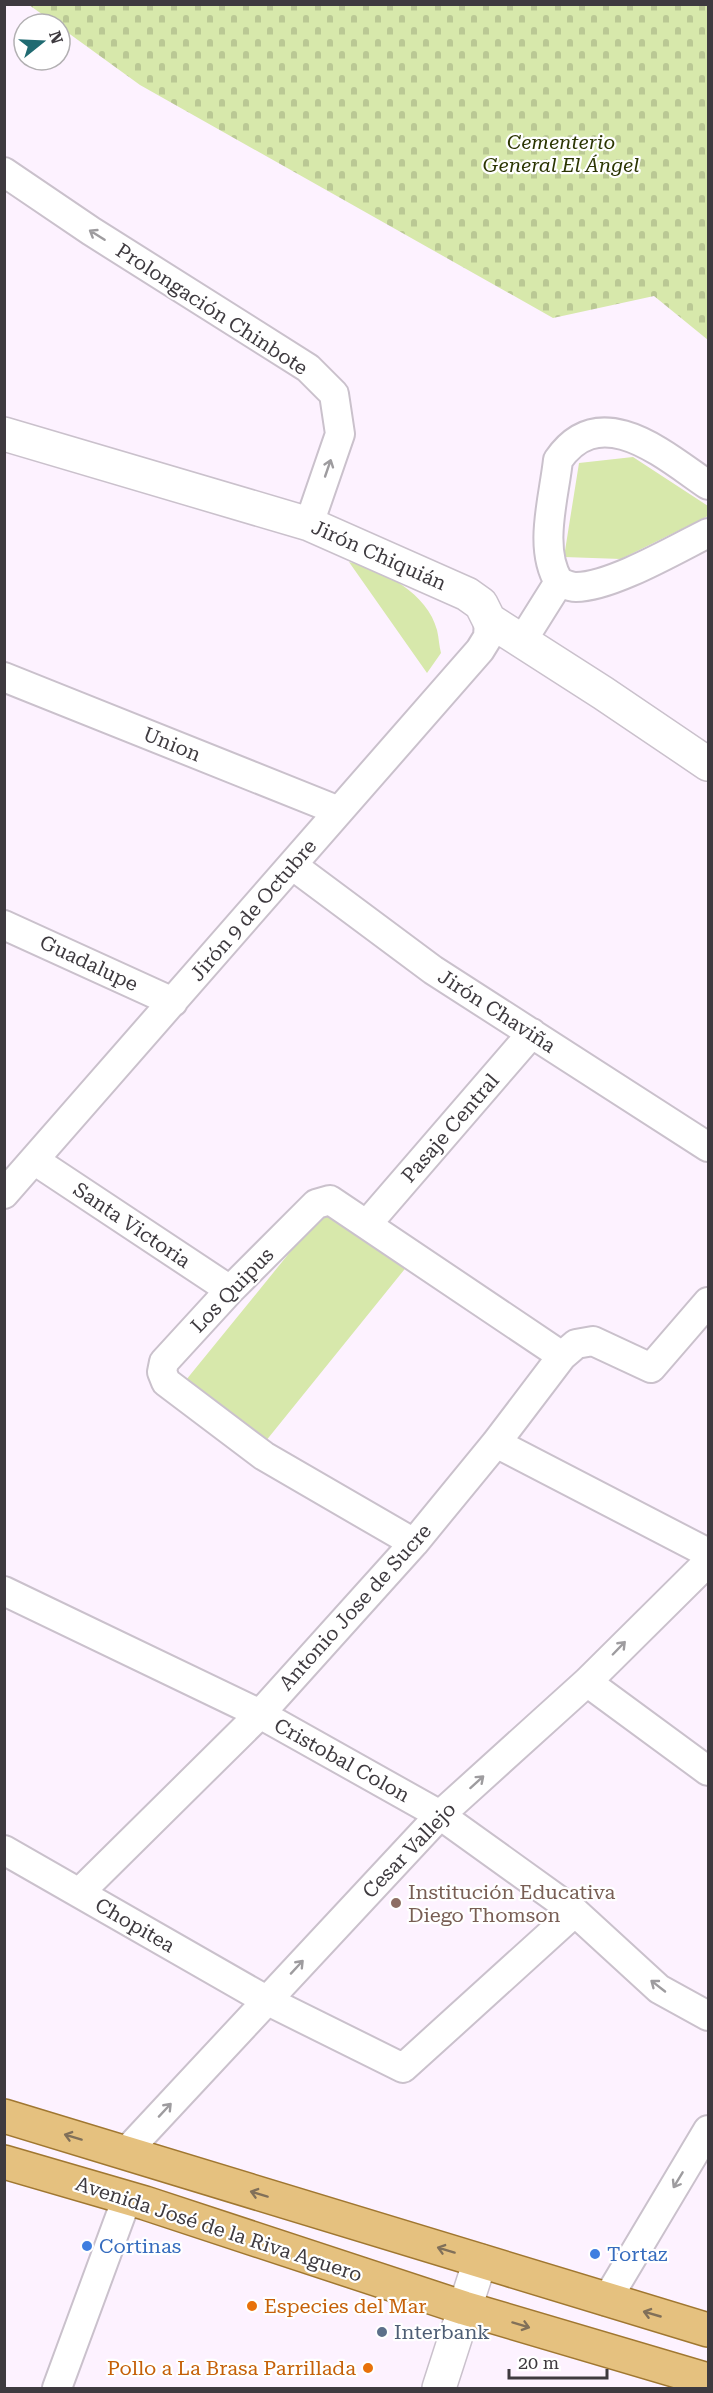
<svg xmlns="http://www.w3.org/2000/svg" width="713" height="2393" font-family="'Roboto Serif',serif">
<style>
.cemetery{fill:url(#cemetery-stones)}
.park{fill:#d7e8ab}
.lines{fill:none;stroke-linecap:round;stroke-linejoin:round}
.minor-casing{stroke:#cac1cc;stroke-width:32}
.tertiary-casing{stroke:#cac1cc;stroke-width:36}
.primary-casing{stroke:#a07731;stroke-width:36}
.minor{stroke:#fff;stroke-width:28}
.tertiary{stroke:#fff;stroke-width:33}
.primary{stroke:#e5c17f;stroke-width:33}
.oneway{stroke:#9e9c9f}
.oneway2{stroke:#817059}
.education-dot{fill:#8d6e63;stroke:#fff;stroke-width:2}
.shop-dot{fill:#3f7fe0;stroke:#fff;stroke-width:2}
.food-dot{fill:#e8710a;stroke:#fff;stroke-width:2}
.service-dot{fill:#5c6f8a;stroke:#fff;stroke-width:2}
.labels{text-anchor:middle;stroke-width:4.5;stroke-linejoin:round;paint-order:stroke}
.park-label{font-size:20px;font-style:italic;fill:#2c3603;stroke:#fff}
.street-label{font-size:20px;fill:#3e3a3f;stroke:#fff}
.education-label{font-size:20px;fill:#785e54;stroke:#fff;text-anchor:start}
.shop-label{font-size:20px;fill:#366cbe;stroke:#fff;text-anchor:start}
.food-label{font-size:20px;fill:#c56008;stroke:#fff;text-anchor:start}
.service-label{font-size:20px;fill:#4e5e75;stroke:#fff;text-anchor:start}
</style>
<defs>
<pattern id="cemetery-stones" width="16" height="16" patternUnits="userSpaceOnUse" patternTransform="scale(1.5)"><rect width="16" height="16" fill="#d7e8ab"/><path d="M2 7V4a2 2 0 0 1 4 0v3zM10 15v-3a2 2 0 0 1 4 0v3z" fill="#bac894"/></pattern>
</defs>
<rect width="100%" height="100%" fill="#fdf2ff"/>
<!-- cemetery -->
<path class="cemetery" d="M 29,5 L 708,5 L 708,340 L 654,296 L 553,318 L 140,85 L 60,27 L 60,24 L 56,24 Z"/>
<!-- park -->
<path class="park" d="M 633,457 L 708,506 L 708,516 L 621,559 L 564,557 L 579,463 Z
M 349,562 C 383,569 428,594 437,630 C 439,638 439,646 441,653 L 427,673 Z
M 334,1210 L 408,1265 L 261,1447 L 186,1380 L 321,1214 Z"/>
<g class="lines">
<!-- minor casing -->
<g class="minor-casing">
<path id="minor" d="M 4,172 L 91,231 L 308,368 L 334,394 L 340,434 L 309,524
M 559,582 C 564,584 570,587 576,587 C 611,587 676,549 708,533
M 522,641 L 559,582 C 538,548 554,498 558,460 C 601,398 665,456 708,485
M 4,677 L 339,811
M 292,865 L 433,970 L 708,1147
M 4,925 L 173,1002
M 34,1160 L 230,1290
M 4,1194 L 480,650 L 488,637 L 489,620
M 368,1223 L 532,1033
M 496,1443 L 708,1553
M 414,1543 L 264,1456 L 166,1382 L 162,1372 L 164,1362 L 230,1290 L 316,1204 L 330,1200 L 562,1356
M 4,1591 L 260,1714 L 440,1815 L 575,1912 L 659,1989 L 708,2016
M 587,1682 L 708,1771
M 4,1850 L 266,2000 L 403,2068 L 575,1912
M 79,1893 L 260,1714 L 414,1543 L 496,1443 L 562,1356 L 576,1344 L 593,1341 L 651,1368 L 708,1302
M 125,2153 L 440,1815 L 587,1682 L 708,1562
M 606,2301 L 708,2130
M 57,2388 L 127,2198"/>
</g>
<!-- tertiary casing -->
<g class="tertiary-casing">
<path id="tertiary" d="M 4,434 L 309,524 L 467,594 L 481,604 L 489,620 L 603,693 L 708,764
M 439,2388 L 480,2261"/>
</g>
<!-- primary casing -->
<g class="primary-casing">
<path id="primary" d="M 4,2116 L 708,2330
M 4,2162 L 145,2203 L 464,2308 L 708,2380"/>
</g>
<!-- minor -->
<use href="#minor" class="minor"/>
<!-- tertiary -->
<use href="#tertiary" class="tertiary"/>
<!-- primary -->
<use href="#primary" class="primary"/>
</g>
<!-- one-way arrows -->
<defs><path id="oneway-shaft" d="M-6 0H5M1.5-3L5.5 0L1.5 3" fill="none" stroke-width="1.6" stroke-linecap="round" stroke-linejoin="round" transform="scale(1.5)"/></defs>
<g class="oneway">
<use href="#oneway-shaft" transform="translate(97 235) rotate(-148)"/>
<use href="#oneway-shaft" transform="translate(328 468) rotate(-71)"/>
<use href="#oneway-shaft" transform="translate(619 1648) rotate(-46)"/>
<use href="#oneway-shaft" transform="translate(477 1782) rotate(-42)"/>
<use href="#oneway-shaft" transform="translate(297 1967) rotate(-47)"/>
<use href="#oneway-shaft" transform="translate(658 1986) rotate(-142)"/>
<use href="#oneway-shaft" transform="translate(165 2110) rotate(-47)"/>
<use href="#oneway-shaft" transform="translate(678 2180) rotate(121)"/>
</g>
<g class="oneway2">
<use href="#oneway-shaft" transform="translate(73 2137) rotate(-163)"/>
<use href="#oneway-shaft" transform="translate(259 2194) rotate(-163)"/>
<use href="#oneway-shaft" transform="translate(446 2250) rotate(-163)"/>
<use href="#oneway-shaft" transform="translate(652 2314) rotate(-164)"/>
<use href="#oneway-shaft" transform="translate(521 2325) rotate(17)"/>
</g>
<!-- markers -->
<circle class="education-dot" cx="396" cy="1903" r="6"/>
<g class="shop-dot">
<circle cx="87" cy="2246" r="6"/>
<circle cx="595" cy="2254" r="6"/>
</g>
<g class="food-dot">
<circle cx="252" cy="2306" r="6"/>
<circle cx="368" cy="2368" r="6"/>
</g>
<circle class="service-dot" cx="382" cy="2332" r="6"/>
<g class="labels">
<!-- park labels -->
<g class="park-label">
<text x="561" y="149">Cementerio<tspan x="561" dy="23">General El Ángel</tspan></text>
</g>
<!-- street labels -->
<g class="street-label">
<text transform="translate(212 309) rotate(33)" y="7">Prolongación Chinbote</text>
<text transform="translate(379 555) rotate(24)" y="7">Jirón Chiquián</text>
<text transform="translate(172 744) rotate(22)" y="7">Union</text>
<text transform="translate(253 910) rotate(-49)" y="7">Jirón 9 de Octubre</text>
<text transform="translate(89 963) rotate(25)" y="7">Guadalupe</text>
<text transform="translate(497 1011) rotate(33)" y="7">Jirón Chaviña</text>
<text transform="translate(450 1128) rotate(-49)" y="7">Pasaje Central</text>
<text transform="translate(132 1225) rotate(34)" y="7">Santa Victoria</text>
<text transform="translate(232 1290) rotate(-46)" y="7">Los Quipus</text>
<text transform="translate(355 1607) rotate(-48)" y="7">Antonio Jose de Sucre</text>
<text transform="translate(342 1760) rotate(29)" y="7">Cristobal Colon</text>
<text transform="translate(409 1850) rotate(-46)" y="7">Cesar Vallejo</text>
<text transform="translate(135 1925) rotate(30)" y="7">Chopitea</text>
<text transform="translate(219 2229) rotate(18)" y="7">Avenida José de la Riva Aguero</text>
</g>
<!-- education labels -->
<g class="education-label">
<text x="408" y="1899">Institución Educativa<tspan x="408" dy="23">Diego Thomson</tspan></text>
</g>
<!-- shop labels -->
<g class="shop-label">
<text x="99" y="2253">Cortinas</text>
<text x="607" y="2261">Tortaz</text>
</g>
<!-- food labels -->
<g class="food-label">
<text x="264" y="2313">Especies del Mar</text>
<text x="356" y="2375" text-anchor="end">Pollo a La Brasa Parrillada</text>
</g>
<!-- service labels -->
<g class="service-label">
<text x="394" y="2339">Interbank</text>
</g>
</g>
<!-- border -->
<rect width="713" height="2393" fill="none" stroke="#3e3a3f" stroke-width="12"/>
<!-- north arrow -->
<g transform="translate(42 42) rotate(72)"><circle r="28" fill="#ffffff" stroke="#b2b0b2" stroke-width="1.5"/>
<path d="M0-4.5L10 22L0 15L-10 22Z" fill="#206b72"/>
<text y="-9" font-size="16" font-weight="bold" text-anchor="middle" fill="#3e3a3f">N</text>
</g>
<!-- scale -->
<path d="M509 2369v9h98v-9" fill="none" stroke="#3e3a3f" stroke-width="3"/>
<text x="518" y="2369" font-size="18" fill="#3e3a3f" stroke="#ffffff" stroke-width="4.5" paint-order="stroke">20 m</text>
</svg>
